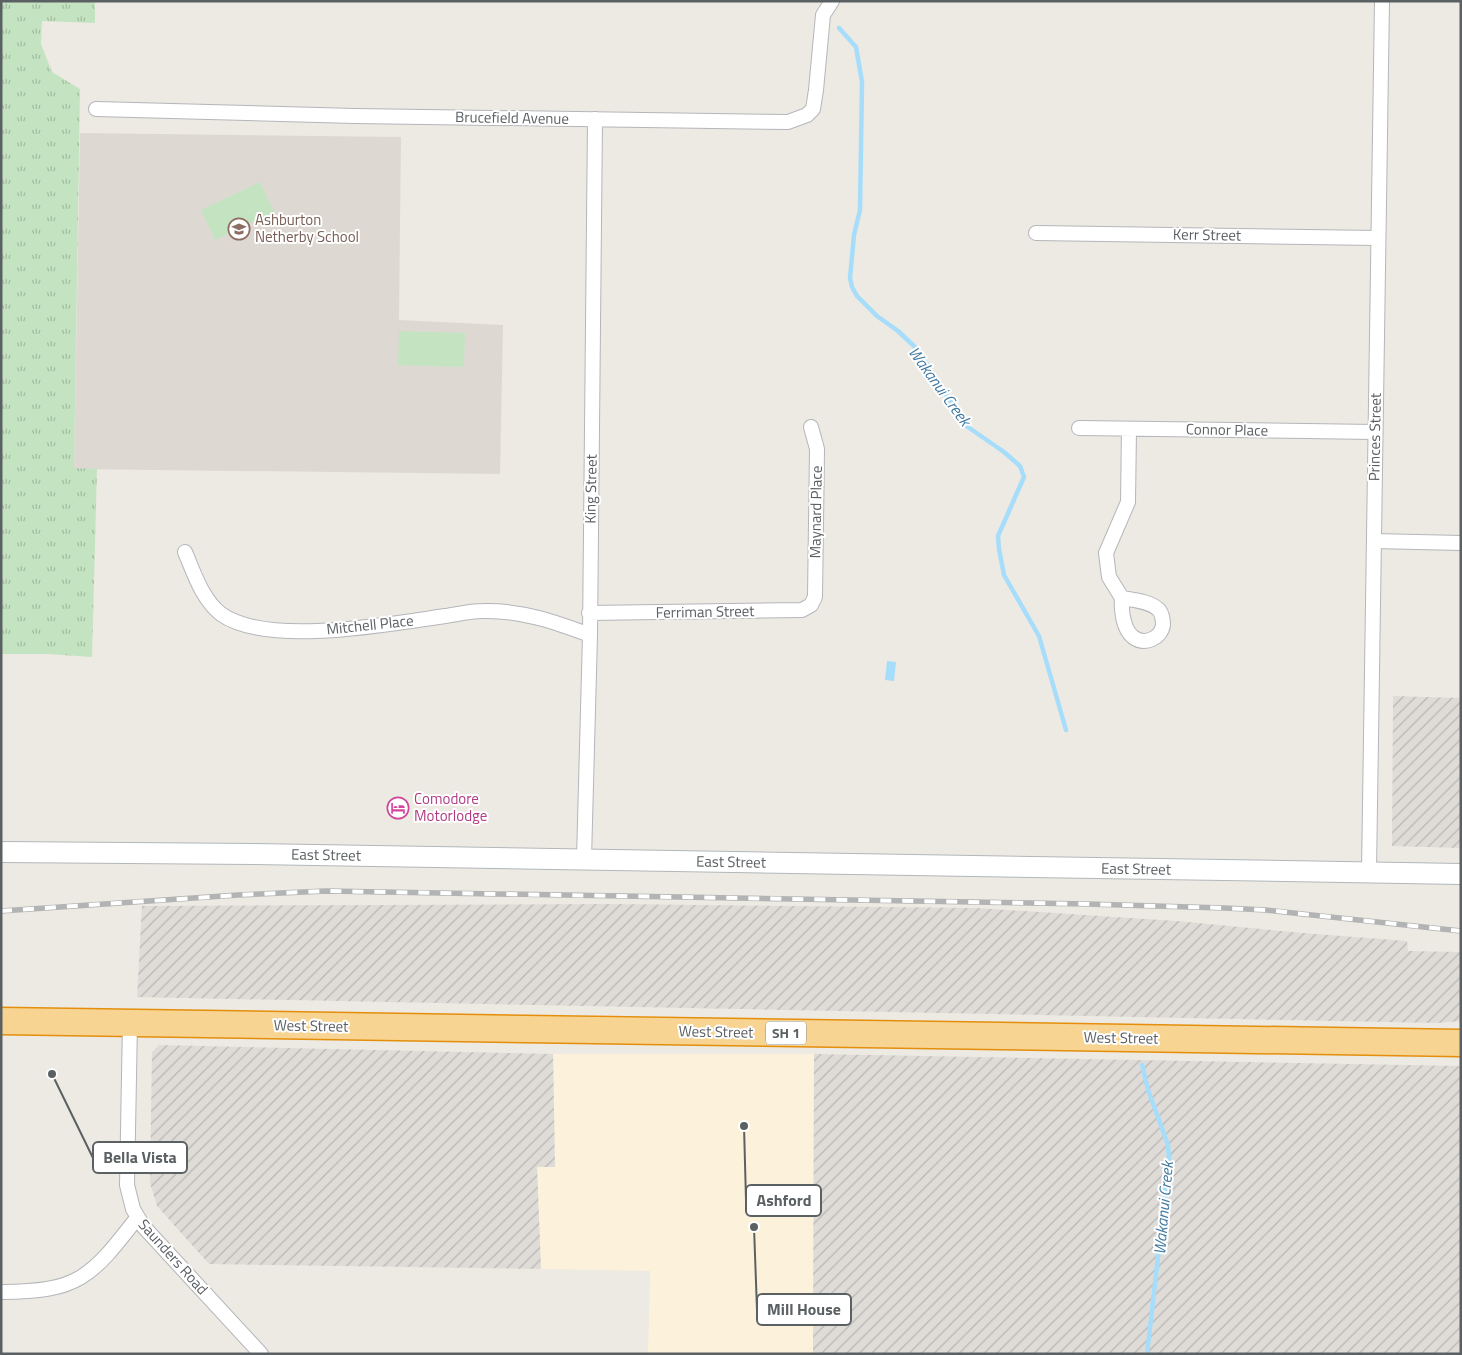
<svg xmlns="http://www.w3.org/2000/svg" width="1462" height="1355" font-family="'Titillium Web',sans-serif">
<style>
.commercial{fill:#fcf1da}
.industrial{fill:url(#industrial-furrows)}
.education{fill:#ddd9d2}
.park{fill:url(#park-tufts)}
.pitch{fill:#c4e4c1}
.water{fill:#a6ddfa}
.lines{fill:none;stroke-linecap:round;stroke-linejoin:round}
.stream{stroke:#a6ddfa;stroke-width:4.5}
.street-casing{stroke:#b4b6ba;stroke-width:16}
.secondary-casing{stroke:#b2b7ba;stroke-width:22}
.highway-casing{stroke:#e48e0c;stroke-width:29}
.street{stroke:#fff;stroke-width:14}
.secondary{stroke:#fff;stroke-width:20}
.highway{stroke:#f7d491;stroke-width:26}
.rail-casing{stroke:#b2b3b3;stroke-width:5.5}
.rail{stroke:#fff;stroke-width:4;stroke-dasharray:11;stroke-linecap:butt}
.labels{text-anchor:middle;stroke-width:4;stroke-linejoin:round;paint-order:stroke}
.shield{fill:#fff;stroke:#8c9092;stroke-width:1}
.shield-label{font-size:14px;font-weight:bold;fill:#5b6063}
.street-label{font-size:15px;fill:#5b6063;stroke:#fff}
.education-label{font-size:15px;fill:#785e54;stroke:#fff;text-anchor:start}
.hotel-label{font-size:15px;fill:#b23c85;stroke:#fff;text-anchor:start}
.water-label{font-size:16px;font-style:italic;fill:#417aa2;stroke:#fff}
.leader{fill:none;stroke:#5b6063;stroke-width:2}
.callout-dot{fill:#5b6063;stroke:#fff;stroke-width:2}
.callout{fill:#fff;stroke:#5b6063;stroke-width:2}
.callout-label{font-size:16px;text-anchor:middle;font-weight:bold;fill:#5b6063}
</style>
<defs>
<pattern id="industrial-furrows" width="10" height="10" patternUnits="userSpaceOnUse" patternTransform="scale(1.25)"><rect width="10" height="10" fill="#dfdcd8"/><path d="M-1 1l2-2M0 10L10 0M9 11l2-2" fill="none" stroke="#b8b6b3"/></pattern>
<pattern id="park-tufts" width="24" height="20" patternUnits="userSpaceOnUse" patternTransform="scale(1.25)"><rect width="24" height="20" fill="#c4e4c1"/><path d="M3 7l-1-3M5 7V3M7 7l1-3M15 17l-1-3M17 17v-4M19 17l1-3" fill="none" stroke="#a2bca0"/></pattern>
</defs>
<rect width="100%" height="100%" fill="#edeae3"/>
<!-- commercial -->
<path class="commercial" d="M 553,1054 L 814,1054 L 813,1354 L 648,1354 L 650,1271 L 541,1269 L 537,1166 L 555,1167 Z"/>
<!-- industrial -->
<path class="industrial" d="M 1393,696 L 1461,698 L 1461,848 L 1392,846 Z
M 612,904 L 977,908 L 1176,921 L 1303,933 L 1407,941 L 1408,951 L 1461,952 L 1461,1021 L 1438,1023 L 137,997 L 142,906 Z
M 159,1045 L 553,1054 L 555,1167 L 537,1167 L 541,1269 L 209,1264 L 157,1206 L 150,1183 L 152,1052 Z
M 814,1054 L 1461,1066 L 1461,1354 L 813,1354 Z"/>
<!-- education -->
<path class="education" d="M 80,133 L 401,137 L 399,320 L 503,325 L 500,474 L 74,469 Z"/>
<!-- park -->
<path class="park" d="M 1,1 L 95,1 L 95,23 L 42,21 L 41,44 L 52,72 L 80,89 L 74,468 L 97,469 L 92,657 L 48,654 L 1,654 Z"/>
<!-- pitch -->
<path class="pitch" d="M 260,182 L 274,212 L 215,240 L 201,210 Z
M 399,331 L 465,333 L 464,367 L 398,365 Z"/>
<!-- water -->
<path class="water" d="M 887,661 L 896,662 L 894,681 L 885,680 Z"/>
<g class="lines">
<!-- stream -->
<path class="stream" d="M 839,28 L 856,47 L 862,82 L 860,210 L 854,235 L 850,278 L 852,287 L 857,296 L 877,316 L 898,331 L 918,350 L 965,425 L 1004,452 L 1020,466 L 1024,477 L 998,536 L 999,549 L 1004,575 L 1039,636 L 1066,730
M 1142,1065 L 1148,1090 L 1168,1145 L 1169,1160 L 1147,1354"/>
<!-- street casing -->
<g class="street-casing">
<path id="street" d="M 96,109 L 355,116 L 788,122 L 807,115 L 813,109 L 816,90 L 823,15 L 832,1
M 1036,233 L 1378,238
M 1079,428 L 1375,432
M 1374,541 L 1461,543
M 185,552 C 194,573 202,599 221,614 C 267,647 390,624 445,616 C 458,614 471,611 483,611 C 521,610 555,622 590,635
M 1122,598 C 1121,610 1123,629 1133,637 C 1145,646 1161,638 1163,625 C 1163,620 1162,614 1159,610 C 1150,601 1133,600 1122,598 L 1109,577 L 1106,553 L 1128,502 L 1129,429
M 589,613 L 802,610 L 811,605 L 815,597 L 817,449 L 811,427
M 584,859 L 590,635 L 595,119
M 1369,872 L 1382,1
M 130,1022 L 127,1185 L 133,1209 L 143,1226 L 261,1354
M 1,1292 C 79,1292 91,1277 137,1218"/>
</g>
<!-- secondary casing -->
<g class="secondary-casing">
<path id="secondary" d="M 1,852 L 254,854 L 1461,874"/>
</g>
<!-- highway casing -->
<g class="highway-casing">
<path id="highway" d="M 1,1021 L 1461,1043"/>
</g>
<!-- street -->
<use href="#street" class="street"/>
<!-- secondary -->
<use href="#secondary" class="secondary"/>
<!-- highway -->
<use href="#highway" class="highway"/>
<!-- rail casing -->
<g class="rail-casing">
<path id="rail" d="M 1,911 L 238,895 L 326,891 L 1087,904 L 1224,908 L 1266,910 L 1461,931"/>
</g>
<!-- rail -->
<use href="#rail" class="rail"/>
</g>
<!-- icons -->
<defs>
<g id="school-ring" transform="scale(1.125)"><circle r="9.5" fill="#fff" stroke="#8d6e63" stroke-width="1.5"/><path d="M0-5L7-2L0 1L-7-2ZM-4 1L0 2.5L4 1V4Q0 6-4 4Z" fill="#8d6e63"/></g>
<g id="hotel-ring" transform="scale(1.125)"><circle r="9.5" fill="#fff" stroke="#d1479c" stroke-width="1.5"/><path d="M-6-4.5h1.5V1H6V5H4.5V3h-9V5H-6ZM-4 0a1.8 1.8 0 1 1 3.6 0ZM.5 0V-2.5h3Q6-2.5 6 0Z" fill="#d1479c"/></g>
</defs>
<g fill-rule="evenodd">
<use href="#school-ring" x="239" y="229"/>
<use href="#hotel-ring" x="398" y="808"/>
</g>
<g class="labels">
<!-- shield labels -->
<rect class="shield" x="766" y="1021.5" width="40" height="23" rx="4"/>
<g class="shield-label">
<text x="786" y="1038">SH 1</text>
</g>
<!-- street labels -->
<g class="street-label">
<text transform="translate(512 118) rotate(1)" y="5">Brucefield Avenue</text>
<text transform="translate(1207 235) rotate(1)" y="5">Kerr Street</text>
<text transform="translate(1227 430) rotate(1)" y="5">Connor Place</text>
<text transform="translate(1375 437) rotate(-89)" y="5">Princes Street</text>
<text transform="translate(591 489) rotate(-89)" y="5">King Street</text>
<text transform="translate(816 512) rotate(-89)" y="5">Maynard Place</text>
<text transform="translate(705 612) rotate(-1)" y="5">Ferriman Street</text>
<text transform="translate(370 625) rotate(-6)" y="5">Mitchell Place</text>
<text transform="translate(326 855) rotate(1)" y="5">East Street</text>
<text transform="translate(731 862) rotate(1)" y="5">East Street</text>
<text transform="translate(1136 869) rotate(1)" y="5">East Street</text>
<text transform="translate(311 1026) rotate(1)" y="5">West Street</text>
<text transform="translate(716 1032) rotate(1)" y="5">West Street</text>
<text transform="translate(1121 1038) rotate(1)" y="5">West Street</text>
<text transform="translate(173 1257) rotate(48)" y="5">Saunders Road</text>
</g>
<!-- education labels -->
<g class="education-label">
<text x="255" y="225">Ashburton<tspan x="255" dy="17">Netherby School</tspan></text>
</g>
<!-- hotel labels -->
<g class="hotel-label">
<text x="414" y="804">Comodore<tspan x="414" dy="17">Motorlodge</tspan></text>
</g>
<!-- water labels -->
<g class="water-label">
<text transform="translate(940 386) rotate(54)" y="6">Wakanui Creek</text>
<text transform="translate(1163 1208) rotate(-85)" y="6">Wakanui Creek</text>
</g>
</g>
<!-- callouts -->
<path class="leader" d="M52 1074L93 1158M744 1126L746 1200M754 1227L757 1310"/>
<g class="callout-dot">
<circle cx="52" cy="1074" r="5"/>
<circle cx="744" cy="1126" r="5"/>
<circle cx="754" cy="1227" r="5"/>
</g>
<g class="callout">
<rect x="93" y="1142" width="94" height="31" rx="5"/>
<rect x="746" y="1185" width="75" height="31" rx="5"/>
<rect x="757" y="1294" width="94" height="31" rx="5"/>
</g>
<g class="callout-label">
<text x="140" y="1163">Bella Vista</text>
<text x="784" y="1206">Ashford</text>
<text x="804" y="1315">Mill House</text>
</g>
<!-- border -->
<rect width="1462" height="1355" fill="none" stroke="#5b6063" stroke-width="5"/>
</svg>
